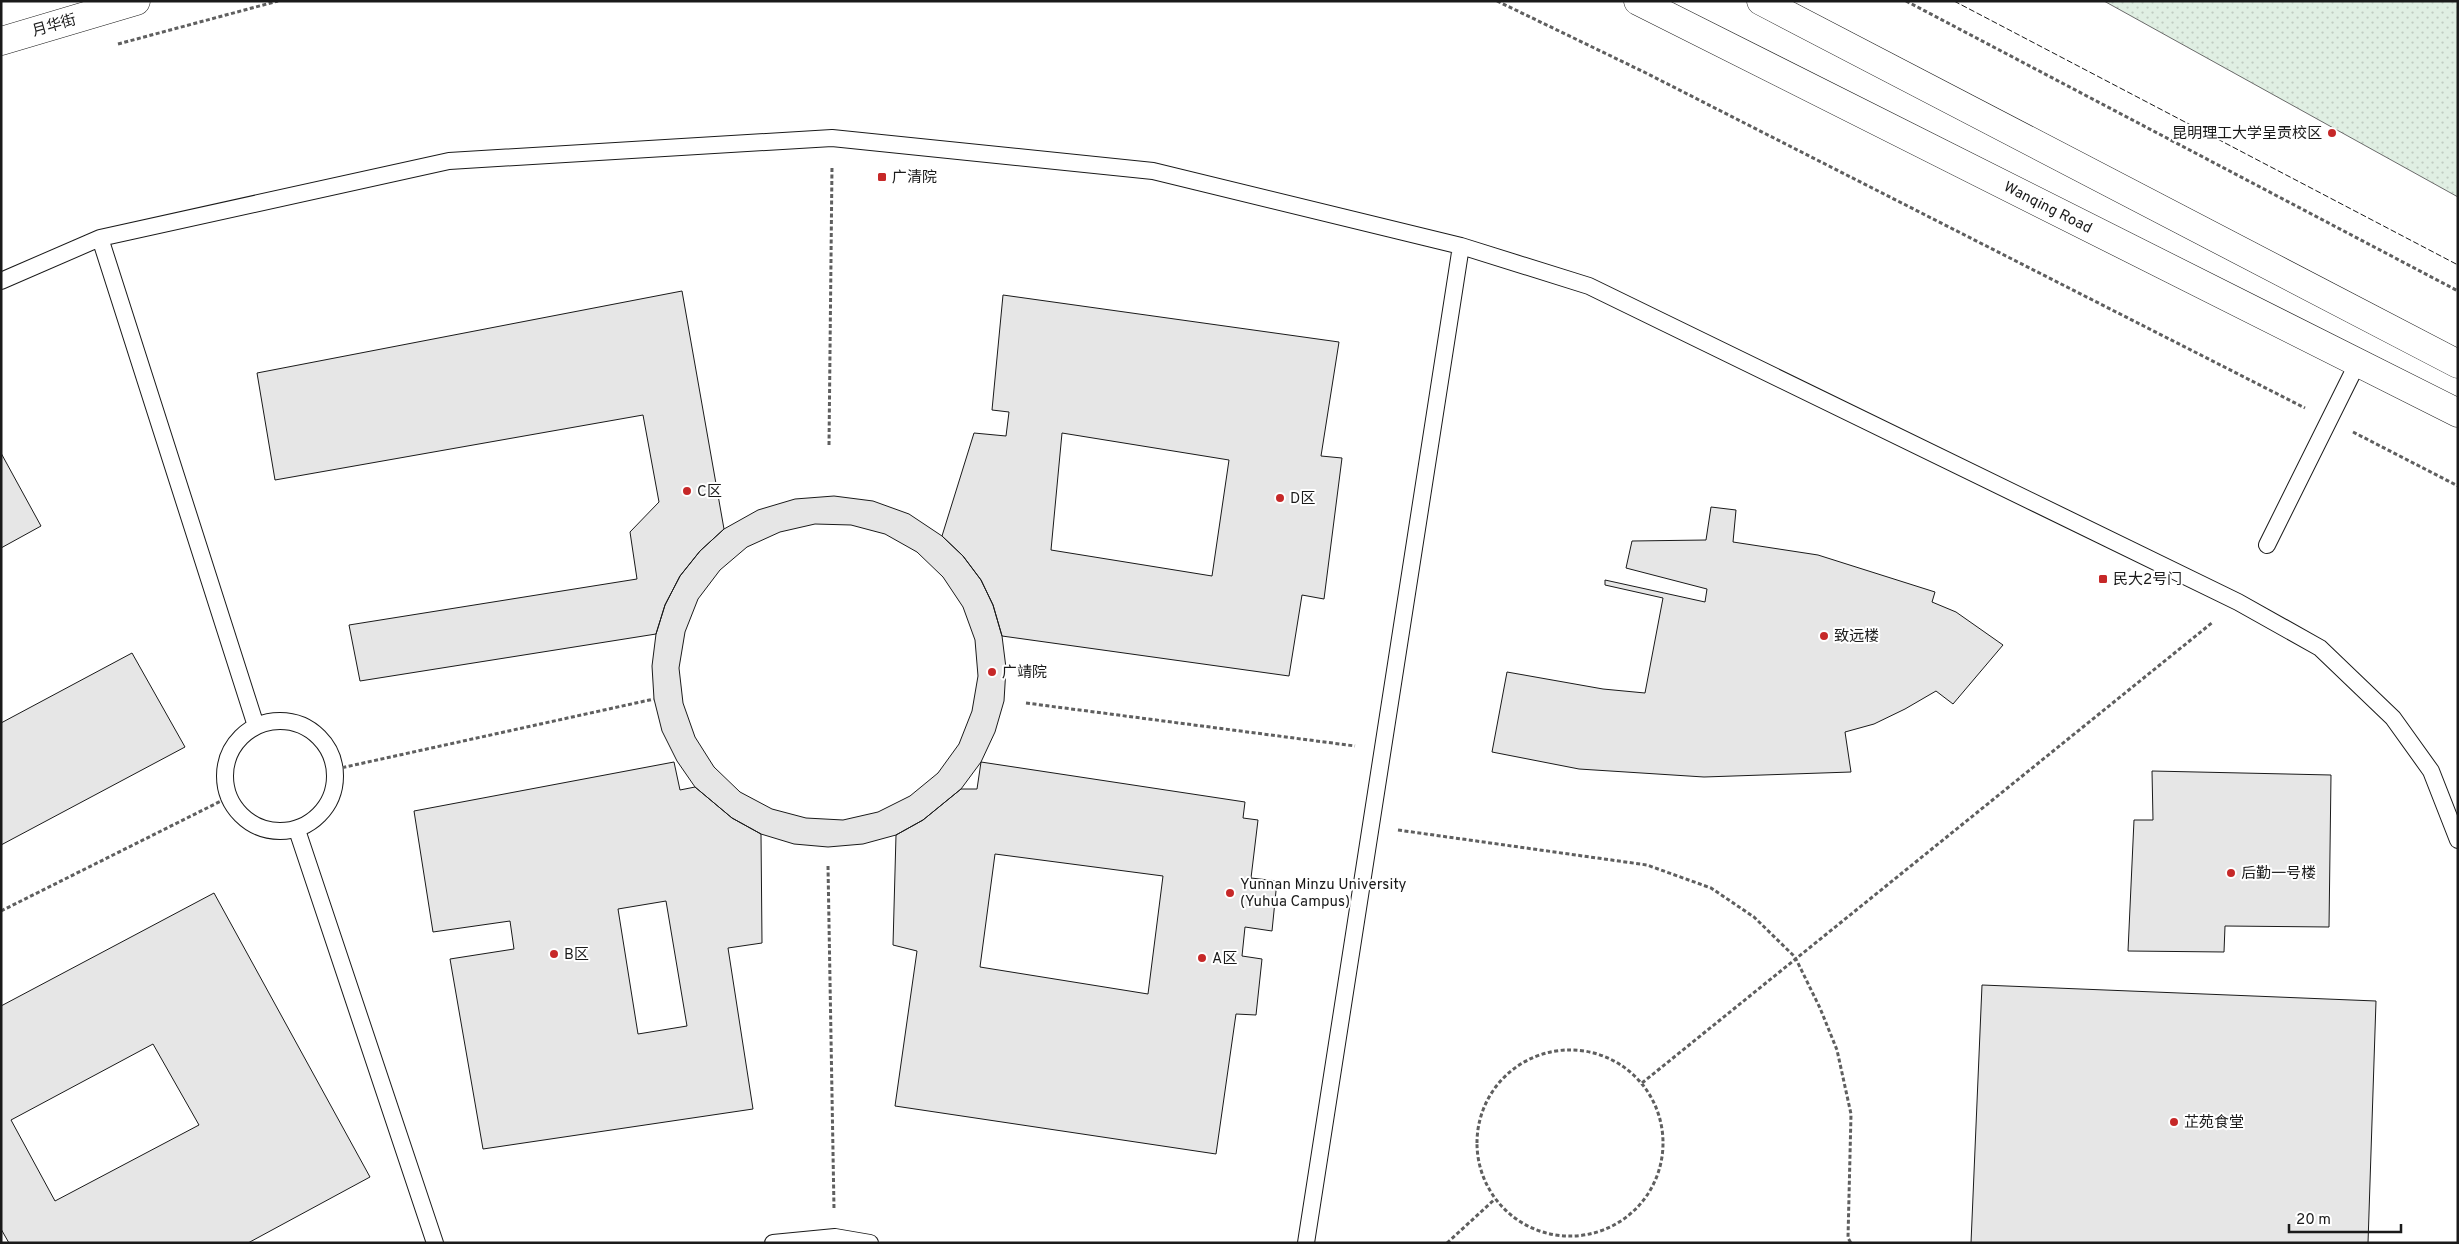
<svg xmlns="http://www.w3.org/2000/svg" width="2459" height="1244" font-family="Overpass,'Noto Sans SC',sans-serif">
<style>
.grass{fill:url(#grass-dots);stroke:#6a6a6a}
.building{fill:#e6e6e6;stroke:#1a1a1a;fill-rule:evenodd}
.lines{fill:none;stroke-linecap:round;stroke-linejoin:round}
.service-casing{stroke:#1a1a1a;stroke-width:18}
.tertiary-casing{stroke:#1a1a1a;stroke-width:29}
.secondary-casing{stroke:#1a1a1a;stroke-width:29}
.path{stroke:#5f5f5f;stroke-width:3;stroke-dasharray:4 2.5;stroke-linecap:butt}
.service{stroke:#fff;stroke-width:16}
.tertiary{stroke:#fff;stroke-width:28}
.secondary{stroke:#fff;stroke-width:28}
.fence{stroke:#1a1a1a;stroke-width:1;stroke-dasharray:6 2.5;stroke-linecap:butt}
.poi-dot{fill:#c62828;stroke:#fff;stroke-width:2}
.labels{text-anchor:middle;stroke-width:4;stroke-linejoin:round;paint-order:stroke}
.street-label{font-size:15px;fill:#1a1a1a;stroke:#fff}
.poi-label{font-size:15px;fill:#1a1a1a;stroke:#fff;text-anchor:start}
</style>
<defs>
<pattern id="grass-dots" width="8" height="8" patternUnits="userSpaceOnUse" patternTransform="scale(1.25)"><rect width="8" height="8" fill="#e0efe3"/><path d="M2 2h.1M6 6h.1" fill="none" stroke="#c0ccc2" stroke-width="1.8" stroke-linecap="round"/></pattern>
</defs>
<rect width="100%" height="100%" fill="#fff"/>
<!-- grass -->
<path class="grass" d="M 2104,1 L 2458,1 L 2458,197 Z"/>
<!-- building -->
<path class="building" d="M 682,291 L 724,529 L 700,551 L 680,576 L 665,605 L 656,634 L 360,681 L 349,625 L 637,579 L 630,532 L 659,502 L 643,415 L 275,480 L 257,373 Z
M 1003,295 L 1339,342 L 1321,456 L 1342,458 L 1324,599 L 1302,595 L 1289,676 L 1002,636 L 993,605 L 981,580 L 963,556 L 942,536 L 974,433 L 1006,436 L 1009,412 L 992,410 ZM 1062,433 L 1229,460 L 1212,576 L 1051,550 Z
M 1,453 L 41,526 L 1,548 Z
M 834,496 L 873,501 L 909,514 L 942,536 L 963,556 L 981,580 L 993,605 L 1002,636 L 1006,668 L 1004,701 L 995,732 L 981,762 L 961,789 L 923,820 L 896,835 L 863,844 L 828,847 L 794,844 L 761,834 L 732,818 L 695,787 L 677,761 L 662,731 L 654,699 L 652,666 L 656,634 L 665,605 L 680,576 L 700,551 L 724,529 L 758,510 L 795,499 ZM 815,524 L 851,525 L 885,534 L 917,552 L 943,577 L 963,607 L 975,640 L 978,676 L 972,711 L 959,744 L 938,773 L 910,796 L 878,812 L 843,820 L 806,818 L 772,809 L 740,792 L 714,767 L 695,737 L 683,703 L 679,668 L 685,632 L 698,599 L 720,570 L 747,547 L 780,532 Z
M 1711,507 L 1736,510 L 1733,542 L 1818,555 L 1935,592 L 1932,602 L 1956,612 L 2003,645 L 1953,704 L 1936,691 L 1905,709 L 1874,724 L 1845,732 L 1851,772 L 1704,777 L 1579,769 L 1492,752 L 1507,672 L 1603,689 L 1645,693 L 1663,598 L 1605,585 L 1605,580 L 1705,602 L 1707,589 L 1626,568 L 1632,541 L 1706,540 Z
M 132,653 L 185,747 L 1,845 L 1,723 Z
M 674,762 L 680,790 L 695,787 L 732,818 L 761,834 L 762,943 L 728,948 L 753,1109 L 483,1149 L 450,959 L 514,949 L 510,921 L 433,932 L 414,811 ZM 666,901 L 687,1026 L 638,1034 L 618,909 Z
M 981,762 L 1245,802 L 1243,818 L 1258,820 L 1251,878 L 1277,881 L 1272,931 L 1245,927 L 1242,956 L 1262,959 L 1256,1015 L 1236,1014 L 1216,1154 L 895,1106 L 917,951 L 893,945 L 896,835 L 923,820 L 961,789 L 977,789 ZM 995,854 L 1163,876 L 1148,994 L 980,967 Z
M 2152,771 L 2331,775 L 2329,927 L 2225,926 L 2224,952 L 2128,951 L 2134,820 L 2153,820 Z
M 214,893 L 370,1177 L 248,1243 L 9,1243 L 1,1229 L 1,1006 ZM 153,1044 L 199,1125 L 55,1201 L 11,1120 Z
M 1982,985 L 2376,1001 L 2368,1243 L 1971,1243 Z"/>
<g class="lines">
<!-- service casing -->
<g class="service-casing">
<path id="service" d="M 100,238 L 256,726
M 1,281 L 100,238 L 449,161 L 832,138 L 1153,171 L 1461,246 L 1589,286 L 2238,602 L 2320,648 L 2393,718 L 2431,771 L 2458,840
M 2267,545 L 2358,362
M225 776a55 55 0 1 1 110 0a55 55 0 1 1-110 0Z
M 297,830 L 435,1243
M 773,1243 L 835,1237 L 870,1243
M 1306,1243 L 1461,246"/>
</g>
<!-- tertiary casing -->
<g class="tertiary-casing">
<path id="tertiary" d="M 1,41 L 136,1"/>
</g>
<!-- secondary casing -->
<g class="secondary-casing">
<g id="secondary">
<path id="s1" d="M 1638,1 L 2458,413"/>
<path d="M 1761,1 L 2458,364"/>
</g>
</g>
<!-- path -->
<path class="path" d="M 1497,1 L 1646,73 L 2305,408
M 1906,1 L 2458,291
M 118,44 L 278,1
M 2353,432 L 2458,486
M 829,445 L 832,166
M 1026,703 L 1355,746
M 336,769 L 654,699
M 1398,830 L 1647,865 L 1711,888 L 1754,917 L 1795,957 L 1820,1008 L 1837,1050 L 1851,1114 L 1848,1238 L 1851,1243
M 828,866 L 834,1209
M 1,911 L 229,797
M1477 1143a93 93 0 1 1 186 0a93 93 0 1 1-186 0Z
M 1642,1083 L 2213,622
M 1447,1243 L 1495,1199"/>
<!-- service -->
<use href="#service" class="service"/>
<!-- tertiary -->
<use href="#tertiary" class="tertiary"/>
<!-- secondary -->
<use href="#secondary" class="secondary"/>
<!-- fence -->
<path class="fence" d="M 1954,1 L 2458,265"/>
</g>
<!-- markers -->
<g class="poi-dot">
<circle cx="2332" cy="133" r="5"/>
<rect x="877" y="172" width="10" height="10" rx="2.5"/>
<circle cx="687" cy="491" r="5"/>
<circle cx="1280" cy="498" r="5"/>
<rect x="2098" y="574" width="10" height="10" rx="2.5"/>
<circle cx="1824" cy="636" r="5"/>
<circle cx="992" cy="672" r="5"/>
<circle cx="2231" cy="873" r="5"/>
<circle cx="1230" cy="893" r="5"/>
<circle cx="554" cy="954" r="5"/>
<circle cx="1202" cy="958" r="5"/>
<circle cx="2174" cy="1122" r="5"/>
</g>
<g class="labels">
<!-- street labels -->
<g class="street-label">
<text transform="translate(54 25) rotate(-16)" y="5">月华街</text>
<text dy="5" stroke="none"><textPath href="#s1" startOffset="459">Wanqing Road</textPath></text>
</g>
<!-- poi labels -->
<g class="poi-label">
<text x="2322" y="138" text-anchor="end">昆明理工大学呈贡校区</text>
<text x="892" y="182">广清院</text>
<text x="697" y="496">C区</text>
<text x="1290" y="503">D区</text>
<text x="2113" y="584">民大2号门</text>
<text x="1834" y="641">致远楼</text>
<text x="1002" y="677">广靖院</text>
<text x="2241" y="878">后勤一号楼</text>
<text x="1240" y="889">Yunnan Minzu University<tspan x="1240" dy="17">(Yuhua Campus)</tspan></text>
<text x="564" y="959">B区</text>
<text x="1212" y="963">A区</text>
<text x="2184" y="1127">芷苑食堂</text>
</g>
</g>
<!-- border -->
<rect width="2459" height="1244" fill="none" stroke="#1a1a1a" stroke-width="5"/>
<!-- scale -->
<path d="M2289 1224v8h112v-8" fill="none" stroke="#1a1a1a" stroke-width="2.5"/>
<text x="2296" y="1224" font-size="15" fill="#1a1a1a" stroke="#ffffff" stroke-width="4" paint-order="stroke">20 m</text>
</svg>
